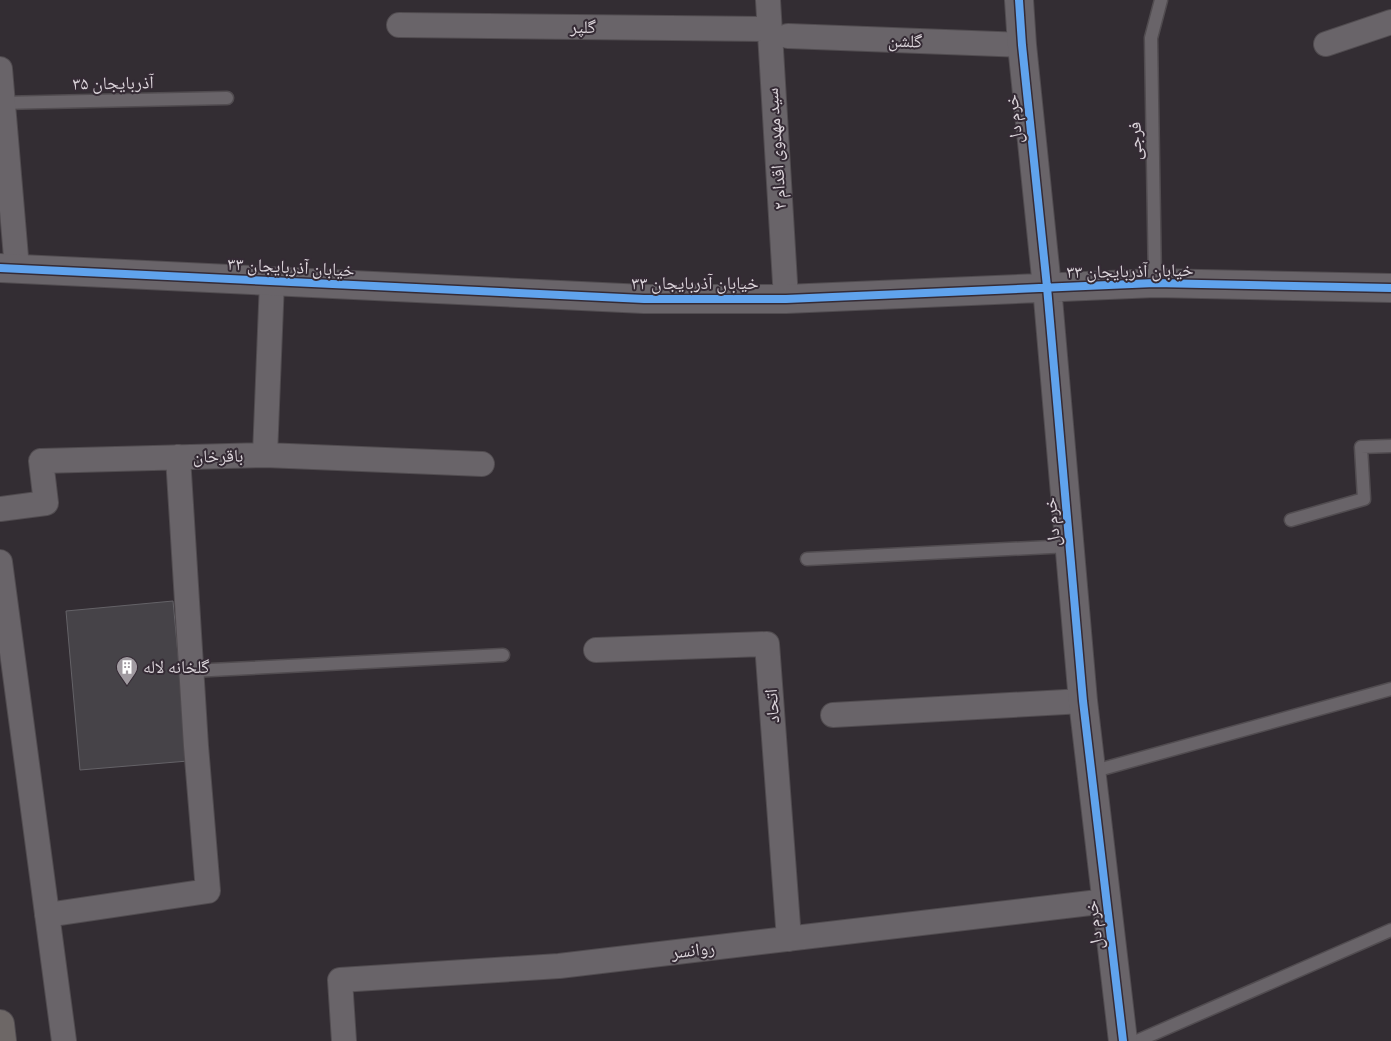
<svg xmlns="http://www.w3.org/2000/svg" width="1391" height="1041" font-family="Manrope,'Noto Naskh Arabic',sans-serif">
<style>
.building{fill:#464348;stroke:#646267}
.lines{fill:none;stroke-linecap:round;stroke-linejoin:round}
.service-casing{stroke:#514c50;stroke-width:15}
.minor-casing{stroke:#514c50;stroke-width:26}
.tertiary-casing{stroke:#514c50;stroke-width:30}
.trunk-casing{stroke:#514c50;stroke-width:30}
.service{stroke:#696469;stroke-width:12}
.minor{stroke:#696469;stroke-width:24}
.tertiary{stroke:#696469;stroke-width:28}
.trunk{stroke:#6d6766;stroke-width:28}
.cycleway-casing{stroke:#352b35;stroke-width:11}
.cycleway{stroke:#60a3ed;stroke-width:8}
.labels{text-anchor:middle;stroke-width:4;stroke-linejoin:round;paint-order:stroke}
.street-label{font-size:18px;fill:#dbd4da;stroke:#352b35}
.poi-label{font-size:18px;fill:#dbd4da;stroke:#352b35;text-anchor:start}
</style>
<rect width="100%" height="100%" fill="#332d33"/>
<!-- building -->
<path class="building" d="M 173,601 L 188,761 L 80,770 L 66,611 Z"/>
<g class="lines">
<!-- service casing -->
<g class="service-casing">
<path id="service" d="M 0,103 L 227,98
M 1155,283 L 1151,38 L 1161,0
M 1291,520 L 1364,499 L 1361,447 L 1391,446
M 807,559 L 1070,546
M 191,671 L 503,655
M 1091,772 L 1391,689
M 1137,1041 L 1391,930"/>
</g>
<!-- minor casing -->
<g class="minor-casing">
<path id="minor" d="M 768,0 L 786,299
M 399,25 L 768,29
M 788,36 L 1022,45
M 1326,44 L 1391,22
M 0,69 L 17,269
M 265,455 L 272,281
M 0,509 L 46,503 L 41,461 L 265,455 L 482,464
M 0,562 L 64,1041
M 596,650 L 767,644 L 789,939
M 833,715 L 1083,701
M 47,915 L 208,891 L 196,746 L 178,457
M 344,1041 L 340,980 L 559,966 L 1107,901"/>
</g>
<!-- tertiary casing -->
<g class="tertiary-casing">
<path id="tertiary" d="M 1019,0 L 1022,45 L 1047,287 L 1083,701 L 1123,1041
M 0,268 L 644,299 L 786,299 L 1155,283 L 1391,288"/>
</g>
<!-- trunk casing -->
<g class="trunk-casing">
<path id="trunk" d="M 0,1024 L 2,1041"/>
</g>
<!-- service -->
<use href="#service" class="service"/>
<!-- minor -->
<use href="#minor" class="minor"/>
<!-- tertiary -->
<use href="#tertiary" class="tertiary"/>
<!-- trunk -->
<use href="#trunk" class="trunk"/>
<!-- cycleway casing -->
<g class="cycleway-casing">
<path id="cycleway" d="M 1019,0 L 1022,45 L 1047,287 L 1083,701 L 1123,1041
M 0,268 L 644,299 L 786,299 L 1155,283 L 1391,288"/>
</g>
<!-- cycleway -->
<use href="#cycleway" class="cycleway"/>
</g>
<!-- icons -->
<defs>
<g id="building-pin" transform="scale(1.125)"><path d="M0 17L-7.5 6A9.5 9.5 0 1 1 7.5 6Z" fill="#a09aa0" stroke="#352b35"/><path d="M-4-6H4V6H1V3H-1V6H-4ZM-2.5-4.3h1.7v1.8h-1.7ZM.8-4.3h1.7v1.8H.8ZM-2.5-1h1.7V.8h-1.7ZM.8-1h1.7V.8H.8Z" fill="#fff"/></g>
</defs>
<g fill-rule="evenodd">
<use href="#building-pin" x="127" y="667"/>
</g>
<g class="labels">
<!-- street labels -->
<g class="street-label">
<text transform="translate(583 27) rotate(1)" y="6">گلپر</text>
<text transform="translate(905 41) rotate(2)" y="6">گلشن</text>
<text transform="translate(113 83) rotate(-1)" y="6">آذربایجان ۳۵</text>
<text transform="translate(1014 119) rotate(-96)" y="6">خرم دل</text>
<text transform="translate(1135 141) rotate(-91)" y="6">فرجی</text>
<text transform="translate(776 149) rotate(-94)" y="6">سید مهدوی اقدام ۲</text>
<text transform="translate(291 267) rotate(3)" y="6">خیابان آذربایجان ۳۳</text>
<text transform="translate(1130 271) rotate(-1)" y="6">خیابان آذربایجان ۳۳</text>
<text x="695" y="289">خیابان آذربایجان ۳۳</text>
<text transform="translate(218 456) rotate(-1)" y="6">باقرخان</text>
<text transform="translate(1052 522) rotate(-95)" y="6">خرم دل</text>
<text transform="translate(772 706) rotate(-94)" y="6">اتحاد</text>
<text transform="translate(1094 925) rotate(-97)" y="6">خرم دل</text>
<text transform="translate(693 950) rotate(-7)" y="6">روانسر</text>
</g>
<!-- poi labels -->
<g class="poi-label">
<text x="143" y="673">گلخانه لاله</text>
</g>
</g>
</svg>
